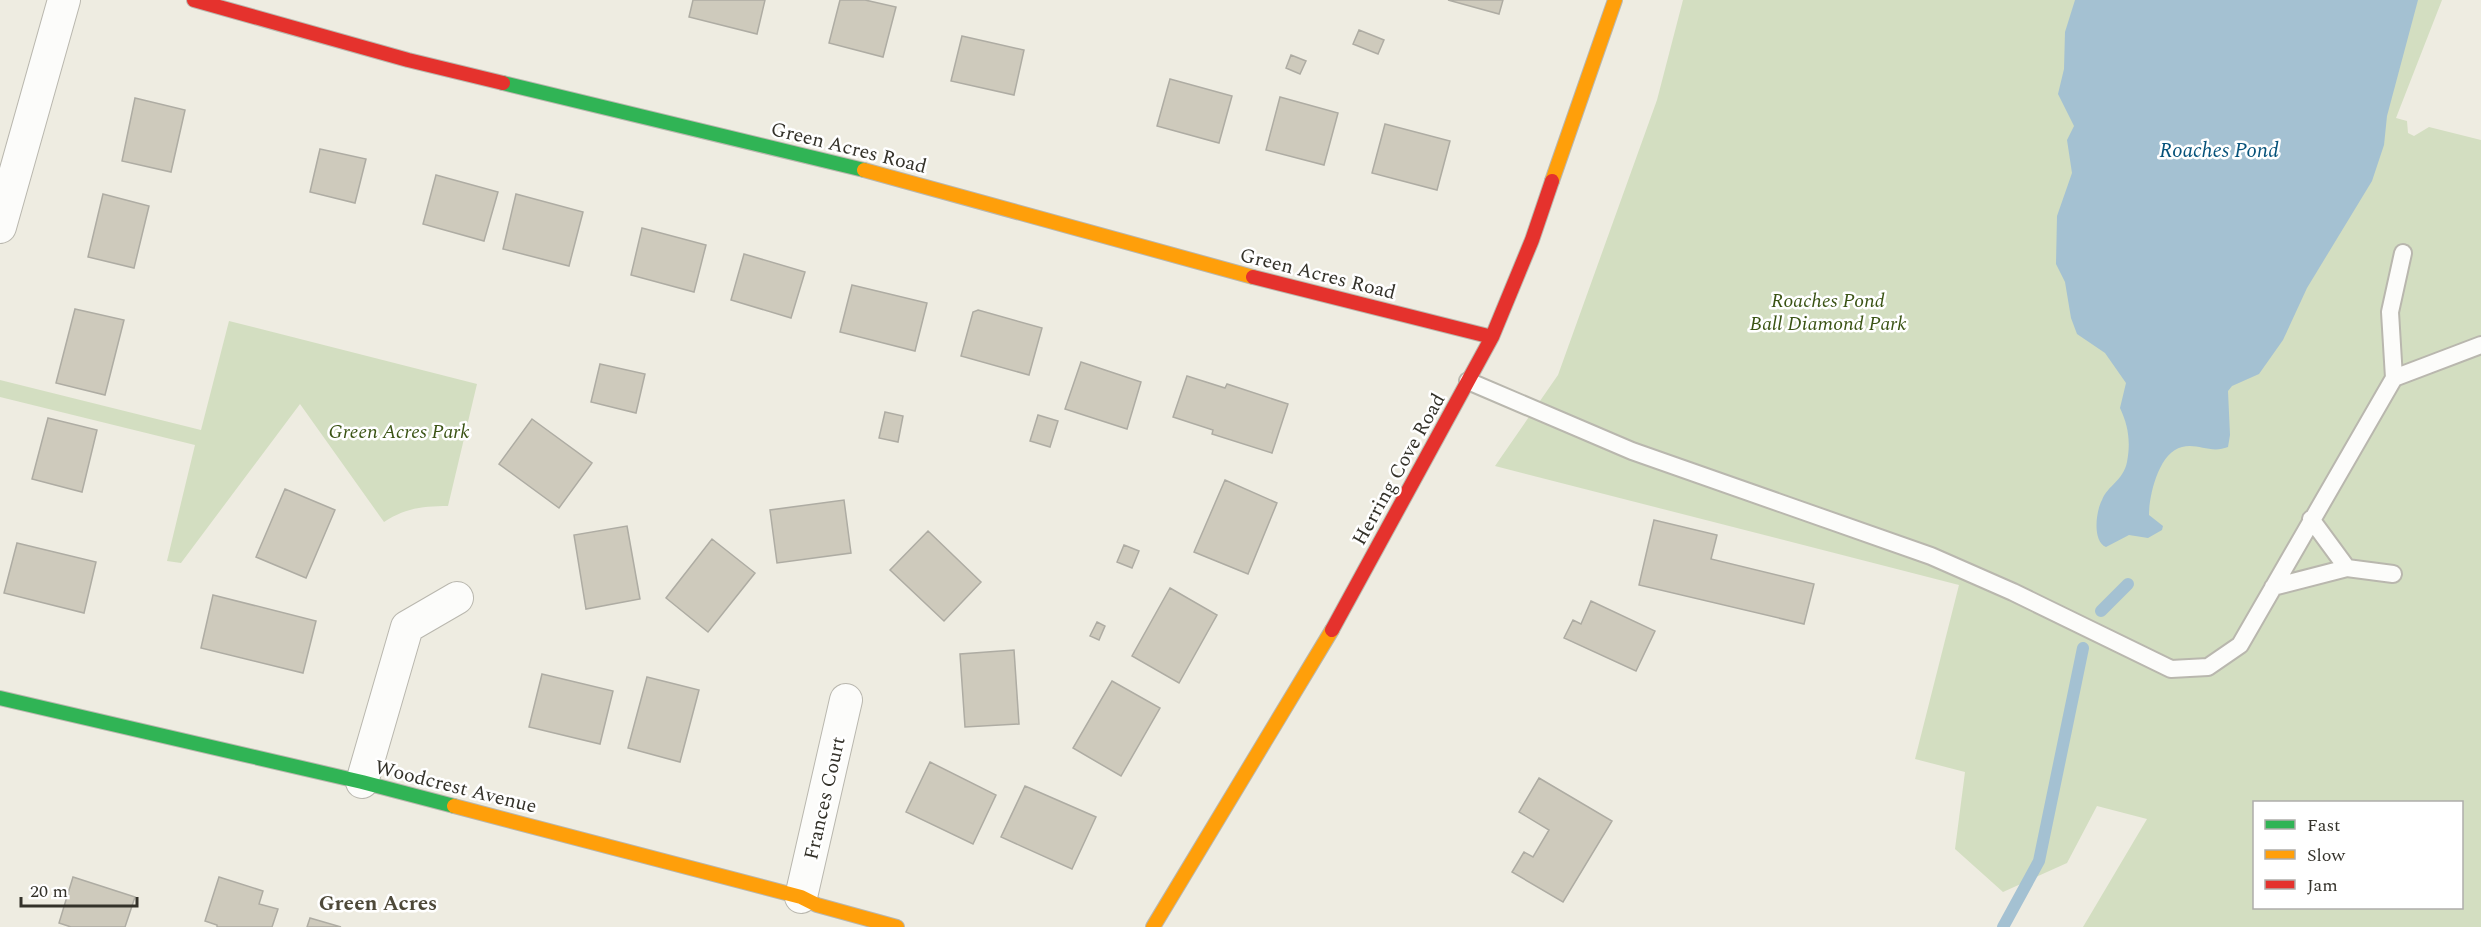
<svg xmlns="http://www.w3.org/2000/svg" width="2481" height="927" font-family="Spectral,serif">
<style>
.green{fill:#d3dec1;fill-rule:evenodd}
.water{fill:#a4c1d2}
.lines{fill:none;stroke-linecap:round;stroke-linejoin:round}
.stream{stroke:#a4c1d2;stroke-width:12}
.building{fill:#cecabc;stroke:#aeaca3;stroke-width:1.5}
.lane-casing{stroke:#b9b7ae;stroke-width:20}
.street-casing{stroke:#b9b7ae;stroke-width:34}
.fast-casing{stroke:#b9b7ae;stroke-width:16}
.slow-casing{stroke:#b9b7ae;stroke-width:16}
.jam-casing{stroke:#b9b7ae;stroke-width:16}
.lane{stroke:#fcfcfa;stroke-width:16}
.street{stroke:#fcfcfa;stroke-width:32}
.fast{stroke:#30b455;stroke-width:14}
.slow{stroke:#ff9f0a;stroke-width:14}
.jam{stroke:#e5322d;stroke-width:14}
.labels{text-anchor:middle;stroke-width:5;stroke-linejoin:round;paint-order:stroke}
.street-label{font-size:20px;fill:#34322a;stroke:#fff}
.park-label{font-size:20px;font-style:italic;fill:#3a5314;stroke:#fff}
.water-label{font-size:21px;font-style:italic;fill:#06527a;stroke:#fff}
.neighbourhood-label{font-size:21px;font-weight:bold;fill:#4e4939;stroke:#fff}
</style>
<rect width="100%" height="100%" fill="#eeece1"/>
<!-- green -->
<path class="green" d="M 1683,0 L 2442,0 L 2396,118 L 2407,121 L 2408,133 L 2414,136 L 2429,127 L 2481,140 L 2481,927 L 2083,927 L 2147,819 L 2097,806 L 2067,863 L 2003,892 L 1955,849 L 1965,772 L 1915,759 L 1959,585 L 1495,466 L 1558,375 L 1657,100 ZM 2254,802 L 2462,802 L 2462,908 L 2254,908 Z
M 229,321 L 477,384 L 448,506 C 424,506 405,508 384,522 L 300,404 L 181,563 L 167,561 L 195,445 L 0,397 L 0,380 L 201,430 Z"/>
<!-- water -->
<path class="water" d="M 2075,0 L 2418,0 L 2387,116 L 2384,145 L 2372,181 L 2307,288 L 2283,340 L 2259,374 L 2232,386 L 2228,391 L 2230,435 L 2228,447 C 2211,454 2198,443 2182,447 C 2159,452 2149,495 2149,515 L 2163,526 L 2162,530 L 2148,538 L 2129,535 L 2106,547 C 2092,541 2096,511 2102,500 C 2108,485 2123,481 2127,462 C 2131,441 2128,425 2120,408 L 2126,383 L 2105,353 L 2077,334 L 2071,318 L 2065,282 L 2056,264 L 2057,216 L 2072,173 L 2067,140 L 2074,126 L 2058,94 L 2064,69 L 2065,32 Z"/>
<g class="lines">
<!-- stream -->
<path class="stream" d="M 2101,611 L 2128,584
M 2003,927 L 2039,861 L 2083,648"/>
</g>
<!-- building -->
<path class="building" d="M 693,0 L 765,0 L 757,34 L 689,17 Z
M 840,0 L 865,0 L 896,7 L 883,57 L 829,43 Z
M 1448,0 L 1503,0 L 1499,14 Z
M 1359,30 L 1384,40 L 1378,54 L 1353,44 Z
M 962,36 L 1024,50 L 1014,95 L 951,81 Z
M 1291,55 L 1306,61 L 1300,74 L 1286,68 Z
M 1170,79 L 1232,96 L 1219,143 L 1157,126 Z
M 1280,97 L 1338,113 L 1324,165 L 1266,150 Z
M 135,98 L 185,110 L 171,172 L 122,161 Z
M 1385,124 L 1450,141 L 1437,190 L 1372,173 Z
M 320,149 L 366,159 L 355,203 L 310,192 Z
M 436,175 L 498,192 L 484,241 L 423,224 Z
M 103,194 L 149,206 L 134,268 L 88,257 Z
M 516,194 L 583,212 L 569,266 L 503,249 Z
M 642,228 L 706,245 L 694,292 L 631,275 Z
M 744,254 L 805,272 L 791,318 L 731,300 Z
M 852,285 L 927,303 L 915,351 L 840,332 Z
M 75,309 L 124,320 L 105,395 L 56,383 Z
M 978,310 L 1042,328 L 1029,375 L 961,356 L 973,312 Z
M 1081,362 L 1141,382 L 1127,429 L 1065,409 Z
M 600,364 L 645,374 L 636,413 L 591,402 Z
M 1187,376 L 1225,388 L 1227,384 L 1288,404 L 1272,453 L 1212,434 L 1213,430 L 1173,417 Z
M 885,412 L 903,416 L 898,442 L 879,438 Z
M 1038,415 L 1058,421 L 1050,447 L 1030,441 Z
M 48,418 L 97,430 L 82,492 L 32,479 Z
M 532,419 L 592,463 L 559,508 L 499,464 Z
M 1225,480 L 1277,503 L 1248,574 L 1194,552 Z
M 285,489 L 335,510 L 306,578 L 256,557 Z
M 844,500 L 851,553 L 777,563 L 770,510 Z
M 1654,520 L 1717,535 L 1711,559 L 1814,584 L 1804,624 L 1639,585 Z
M 627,526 L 640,599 L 586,609 L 574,535 Z
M 928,531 L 981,582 L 944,621 L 890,570 Z
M 712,539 L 755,573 L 708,632 L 666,598 Z
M 17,543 L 96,562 L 84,613 L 4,593 Z
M 1124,545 L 1139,551 L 1132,568 L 1117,562 Z
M 1170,588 L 1217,615 L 1179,683 L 1132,656 Z
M 213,595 L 316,621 L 303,673 L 201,648 Z
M 1591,601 L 1655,631 L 1636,671 L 1564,638 L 1573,620 L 1581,624 Z
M 1097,622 L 1105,626 L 1099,640 L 1090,636 Z
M 1014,650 L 1019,724 L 965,727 L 960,654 Z
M 542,674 L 613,691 L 600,744 L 529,727 Z
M 647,677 L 699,690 L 680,762 L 628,748 Z
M 1112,681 L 1160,708 L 1121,776 L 1073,748 Z
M 930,762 L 996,795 L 973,844 L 906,812 Z
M 1539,778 L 1612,821 L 1563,902 L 1512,872 L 1524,852 L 1533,857 L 1549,830 L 1519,812 Z
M 1025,786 L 1096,817 L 1072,869 L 1001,837 Z
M 73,877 L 135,897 L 125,927 L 71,927 L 59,923 Z
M 219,877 L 263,891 L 259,904 L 278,909 L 272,927 L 217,927 L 217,925 L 205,921 Z
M 310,918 L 341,927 L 307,927 Z"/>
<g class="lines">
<!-- lane casing -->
<g class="lane-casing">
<path id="lane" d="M 2394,378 L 2481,345
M 1468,381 L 1632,451 L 1931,556 L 2013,592 L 2171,669 L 2208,667 L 2240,645 L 2394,378 L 2390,312 L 2403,253
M 2311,519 L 2347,568
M 2273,587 L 2347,568 L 2393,574"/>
</g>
<!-- street casing -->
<g class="street-casing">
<path id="street" d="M 0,227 L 64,0
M 362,782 L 407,627 L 457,598
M 801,897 L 846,700"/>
</g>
<!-- fast casing -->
<g class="fast-casing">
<path id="fast" d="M 503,83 L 864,170
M 0,698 L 362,782 L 454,806"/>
</g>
<!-- slow casing -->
<g class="slow-casing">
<path id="slow" d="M 864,170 L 1253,277
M 1552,181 L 1615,0
M 454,806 L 801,897 L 817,905 L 897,927
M 1153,927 L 1332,630"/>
</g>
<!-- jam casing -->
<g class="jam-casing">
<path id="jam" d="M 194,0 L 408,60 L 503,83
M 1253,277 L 1492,337
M 1332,630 L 1492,337 L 1532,240 L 1552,181"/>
</g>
<!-- lane -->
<use href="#lane" class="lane"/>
<!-- street -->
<use href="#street" class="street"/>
<!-- fast -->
<use href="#fast" class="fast"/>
<!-- slow -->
<use href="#slow" class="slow"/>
<!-- jam -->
<use href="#jam" class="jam"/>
</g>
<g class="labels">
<!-- street labels -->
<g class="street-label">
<text transform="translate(849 147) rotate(14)" y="7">Green Acres Road</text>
<text transform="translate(1318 273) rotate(14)" y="7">Green Acres Road</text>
<text transform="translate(1398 469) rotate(-61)" y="7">Herring Cove Road</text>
<text transform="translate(456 786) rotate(14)" y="7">Woodcrest Avenue</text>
<text transform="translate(824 798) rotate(-77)" y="7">Frances Court</text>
</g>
<!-- park labels -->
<g class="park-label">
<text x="1828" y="307">Roaches Pond<tspan x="1828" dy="23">Ball Diamond Park</tspan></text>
<text x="399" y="438">Green Acres Park</text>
</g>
<!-- water labels -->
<g class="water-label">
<text x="2219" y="157">Roaches Pond</text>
</g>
<!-- neighbourhood labels -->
<g class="neighbourhood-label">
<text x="378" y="910">Green Acres</text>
</g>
</g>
<!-- legend -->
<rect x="2253" y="801" width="210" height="108" fill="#ffffff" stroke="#aeadaa" stroke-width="1.5"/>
<rect x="2265" y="820" width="30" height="9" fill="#30b455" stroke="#aeadaa" stroke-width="1.5"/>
<text x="2307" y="831" font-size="18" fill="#34322a">Fast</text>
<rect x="2265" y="850" width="30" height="9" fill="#ff9f0a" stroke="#aeadaa" stroke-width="1.5"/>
<text x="2307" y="861" font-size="18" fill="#34322a">Slow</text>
<rect x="2265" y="880" width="30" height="9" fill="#e5322d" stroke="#aeadaa" stroke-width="1.5"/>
<text x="2307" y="891" font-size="18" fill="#34322a">Jam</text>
<!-- scale -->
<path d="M21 897v9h116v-9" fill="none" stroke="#34322a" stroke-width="3"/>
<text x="30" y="897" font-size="18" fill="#34322a" stroke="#ffffff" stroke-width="4.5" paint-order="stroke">20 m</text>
</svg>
